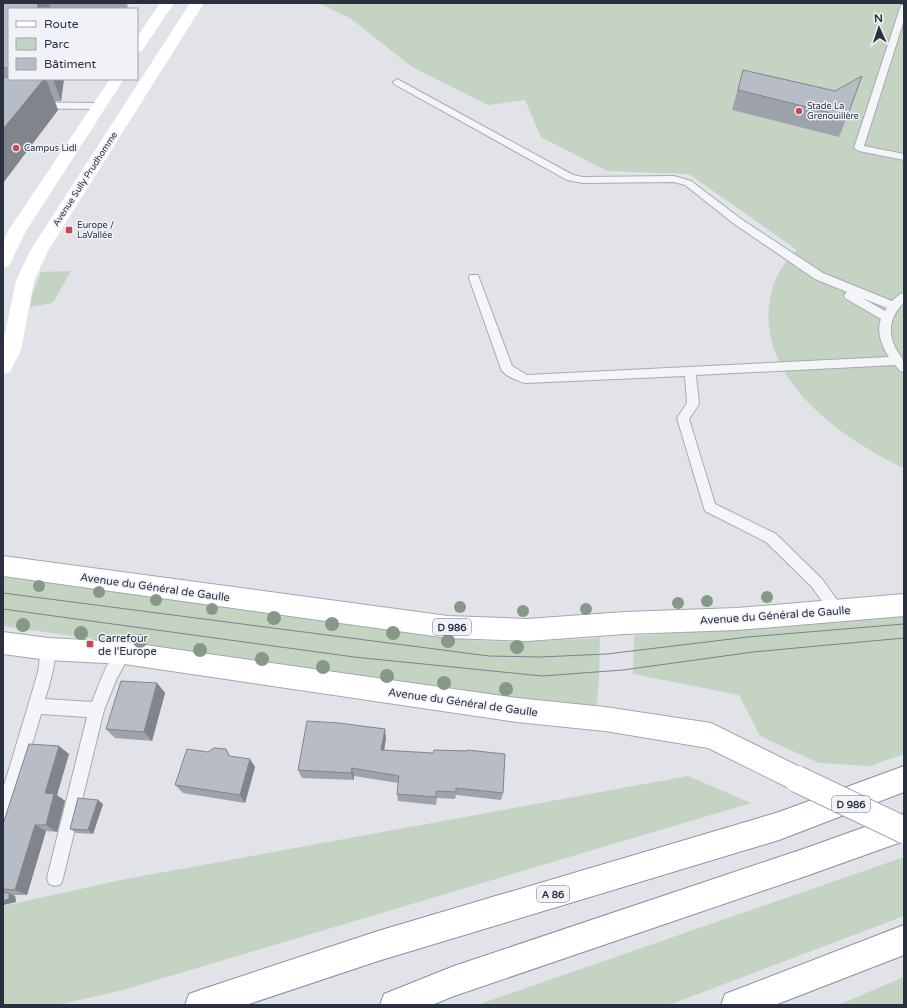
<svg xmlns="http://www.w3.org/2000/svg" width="907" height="1008" font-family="'Varela Round',sans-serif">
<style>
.green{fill:#c5d3c2}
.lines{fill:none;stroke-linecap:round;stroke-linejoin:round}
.lane-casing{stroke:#a6aab3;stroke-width:2}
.primary-casing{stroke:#a0a7b5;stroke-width:2}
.highway-casing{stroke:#8890a0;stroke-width:2}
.lane{fill:#f3f5f8;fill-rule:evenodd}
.secondary{fill:#fff;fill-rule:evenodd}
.primary{fill:#fff;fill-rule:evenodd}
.highway{fill:#fff;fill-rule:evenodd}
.tram{stroke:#7a8292;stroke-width:1}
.primary-bridge-casing{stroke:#a0a7b5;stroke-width:28;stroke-linecap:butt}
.primary-bridge{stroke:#fff;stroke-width:26}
.tree{fill:#869987}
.wall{fill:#9ea2aa}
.shaded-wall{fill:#81848b}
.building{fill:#b8bcc6;stroke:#81848b}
.poi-dot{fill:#cb4852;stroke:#f0f2f7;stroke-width:1.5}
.labels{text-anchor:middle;stroke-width:3;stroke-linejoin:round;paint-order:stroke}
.far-poi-label{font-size:9px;fill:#293040;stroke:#f0f2f7;text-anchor:start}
.far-street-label{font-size:9px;fill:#293040;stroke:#f0f2f7}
.shield{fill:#f0f2f7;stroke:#656a77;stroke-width:1}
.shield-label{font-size:10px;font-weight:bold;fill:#293040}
.street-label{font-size:11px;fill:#293040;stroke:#f0f2f7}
.poi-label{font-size:11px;fill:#293040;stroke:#f0f2f7;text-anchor:start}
</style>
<rect width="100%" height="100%" fill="#e1e3e9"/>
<!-- green -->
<path class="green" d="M 318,3 L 904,3 L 904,468 C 842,439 756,379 770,299 C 773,280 783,261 797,250 L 689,174 L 607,171 L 541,137 L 525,100 L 488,105 L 412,67 L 350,18 Z
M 71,271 L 53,303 L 30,307 L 32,295 L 41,272 Z
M 3,576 L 480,641 L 524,642 L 600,638 L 599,679 L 596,711 L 3,626 Z
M 904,615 L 904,754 L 870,766 L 819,763 L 760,736 L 739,695 L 633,674 L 634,636 Z
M 688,776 L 751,803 L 123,990 L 58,1005 L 3,1005 L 3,906 L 121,880 Z
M 904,857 L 904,916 L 669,1005 L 477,1005 Z
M 904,977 L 904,1005 L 838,1005 Z"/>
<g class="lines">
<!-- lane casing -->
<g class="lane-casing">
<path id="lane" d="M 901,5 L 904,5 L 904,20 L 864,146 L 904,154 L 904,160 L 859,151 L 854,148 Z
M 397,79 L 573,175 L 583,177 L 674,176 L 691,181 L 741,219 L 823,273 L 892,301 L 900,294 L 904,293 L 904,303 C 890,315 887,333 896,349 C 898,353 901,356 903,360 C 905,363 904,369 904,372 L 900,371 L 895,365 L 696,375 L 699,404 L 689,419 L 715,504 L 776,534 L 822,579 L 842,607 L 844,611 L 842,615 L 837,617 L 832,615 L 812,587 L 766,542 L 705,511 L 677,418 L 687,403 L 685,376 L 525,383 C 518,381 505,376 501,369 L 469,278 L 470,275 L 478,275 L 479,278 L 512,366 L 527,375 L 889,357 C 882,346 876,332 881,319 L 845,298 L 844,295 L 847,292 L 815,279 L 733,223 L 685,185 L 674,182 L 583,183 L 567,180 L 394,84 L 393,82 ZM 862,298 L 887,308 L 885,311 Z
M 3,102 L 99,103 L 104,106 L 99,109 L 3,108 Z
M 48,642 L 53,644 C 59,657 49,686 45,699 L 92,702 C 98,688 109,652 124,646 L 129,648 L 131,653 L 117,678 L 104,710 L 63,878 L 61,884 L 55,886 L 49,884 L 47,878 L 87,717 L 41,714 L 11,815 L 9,821 L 3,823 L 3,789 L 28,706 L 38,672 L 41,649 L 43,644 Z"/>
</g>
<!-- primary casing -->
<g class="primary-casing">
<path id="primary" d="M 3,556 L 448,616 L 527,619 L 625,612 L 737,608 L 904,594 L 904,616 L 737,630 L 625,634 L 527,641 L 448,638 L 3,576 Z
M 3,632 L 48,638 L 124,642 L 517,698 L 605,707 L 711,723 L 806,770 L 810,779 L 806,788 L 797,792 L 708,748 L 605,731 L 517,722 L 124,664 L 48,660 L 3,654 Z"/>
</g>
<!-- highway casing -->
<g class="highway-casing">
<path id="highway" d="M 904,766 L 904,792 L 779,840 L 378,961 L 246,1005 L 185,1005 L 189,994 L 200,990 L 378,931 L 779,812 Z
M 904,813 L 904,841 L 806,876 L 454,996 L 432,1005 L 380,1005 L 384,994 L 454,966 L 806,848 Z
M 904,925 L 904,955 L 775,1005 L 721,1005 L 725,994 Z"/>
</g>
<!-- lane -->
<use href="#lane" class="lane"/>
<!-- secondary -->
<path class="secondary" d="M 160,3 L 174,3 L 142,51 L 137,52 L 137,37 Z
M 190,3 L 204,3 L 48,251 L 34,281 L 21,350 L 10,372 L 3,374 L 3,342 L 16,281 L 30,251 Z
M 110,79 L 124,79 L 26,231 L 9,266 L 3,268 L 3,243 L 8,231 Z"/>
<!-- primary -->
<use href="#primary" class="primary"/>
<!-- highway -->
<use href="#highway" class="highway"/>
<!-- tram -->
<path class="tram" d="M 3,593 L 489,656 L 540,657 L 607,654 L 748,637 L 904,624
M 3,609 L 354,657 L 542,676 L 623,670 L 753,652 L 904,638"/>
<!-- primary-bridge casing -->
<g class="primary-bridge-casing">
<path id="primary-bridge" d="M 797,779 L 904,830"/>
</g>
<!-- primary-bridge -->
<use href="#primary-bridge" class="primary-bridge"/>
</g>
<!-- trees -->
<g class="tree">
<circle cx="39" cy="586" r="6"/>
<circle cx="99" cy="592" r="6"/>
<circle cx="767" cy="597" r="6"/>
<circle cx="156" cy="600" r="6"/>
<circle cx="707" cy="601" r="6"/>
<circle cx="678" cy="603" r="6"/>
<circle cx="460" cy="607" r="6"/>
<circle cx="212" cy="609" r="6"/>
<circle cx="586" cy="609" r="6"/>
<circle cx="523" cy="611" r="6"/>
<circle cx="274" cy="618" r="7"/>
<circle cx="332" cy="624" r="7"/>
<circle cx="23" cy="625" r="7"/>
<circle cx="81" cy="633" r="7"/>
<circle cx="393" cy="633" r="7"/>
<circle cx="140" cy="641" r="7"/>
<circle cx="448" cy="641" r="7"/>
<circle cx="517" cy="647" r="7"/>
<circle cx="200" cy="650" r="7"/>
<circle cx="262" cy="659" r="7"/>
<circle cx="323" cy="667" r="7"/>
<circle cx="387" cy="676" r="7"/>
<circle cx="444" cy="683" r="7"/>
<circle cx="506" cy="689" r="7"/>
</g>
<!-- wall -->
<path class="wall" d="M 3,3 L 127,3 L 128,9 L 9,9 L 9,79 L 64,79 L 61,101 L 55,101 L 58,110 L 3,183 Z
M 743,70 L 847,117 L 839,137 L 732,110 Z
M 157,683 L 165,693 L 152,741 L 115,738 L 106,729 Z
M 386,738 L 384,750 L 503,793 L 501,800 L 456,795 L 455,799 L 437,798 L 436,805 L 398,801 L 397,794 L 398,783 L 354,776 L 354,780 L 302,778 L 298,770 Z
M 226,749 L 230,756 L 255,767 L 245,803 L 183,793 L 175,785 L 208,752 Z
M 69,754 L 57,795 L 65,801 L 57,832 L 46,831 L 27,895 L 12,895 L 15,896 L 16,902 L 3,905 L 3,824 Z
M 103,804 L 93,834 L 76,833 L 70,829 Z"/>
<!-- shaded-wall -->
<path class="shaded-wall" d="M 38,3 L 49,3 L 51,9 L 37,9 Z
M 44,79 L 46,79 L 58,110 L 3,183 L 3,129 Z
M 53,79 L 64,79 L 61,101 Z
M 157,683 L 165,693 L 152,741 L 144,732 Z
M 385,729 L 386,738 L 383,758 L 381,750 Z
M 59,746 L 69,754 L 57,795 L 65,801 L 57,832 L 46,825 L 45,793 Z
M 250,759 L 255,767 L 245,803 L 240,795 Z
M 352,768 L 354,776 L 354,780 L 351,773 Z
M 98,800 L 103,804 L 93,834 L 88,830 Z
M 35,825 L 46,831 L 27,895 L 15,890 Z
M 9,893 L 15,896 L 16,902 L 3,905 L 3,901 Z"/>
<!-- building -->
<path class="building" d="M 3,3 L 38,3 L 37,9 L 9,9 L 9,68 L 3,68 Z
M 743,70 L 835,91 L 862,76 L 847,117 L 738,90 Z
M 3,77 L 9,77 L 9,79 L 44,79 L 3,129 Z
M 121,681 L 157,683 L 144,732 L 106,729 Z
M 307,721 L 339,723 L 385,729 L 381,750 L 433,753 L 434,750 L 467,751 L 467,750 L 505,754 L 503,793 L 456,788 L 456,792 L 436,791 L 436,797 L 397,794 L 399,776 L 352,768 L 351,773 L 298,770 Z
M 29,744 L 59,746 L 45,793 L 54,794 L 46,825 L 35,825 L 15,890 L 3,889 L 3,824 Z
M 214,748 L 226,749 L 229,756 L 250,759 L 240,795 L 175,785 L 187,749 L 208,752 Z
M 78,798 L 98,800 L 88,830 L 70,829 Z
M 3,893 L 9,893 L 9,899 L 3,901 Z"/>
<!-- markers -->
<g class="poi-dot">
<circle cx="799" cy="111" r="4"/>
<circle cx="16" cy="148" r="4"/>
<rect x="65" y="226" width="8" height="8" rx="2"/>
<rect x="86" y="640" width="8" height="8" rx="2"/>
</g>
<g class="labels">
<!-- far-poi labels -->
<g class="far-poi-label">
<text x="807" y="109">Stade La<tspan x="807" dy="10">Grenouillère</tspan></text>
<text x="24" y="151">Campus Lidl</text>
<text x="77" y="228">Europe /<tspan x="77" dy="10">LaVallée</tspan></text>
</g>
<!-- far-street labels -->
<g class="far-street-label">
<text transform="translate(85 179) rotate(-57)" y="3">Avenue Sully Prudhomme</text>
</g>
<!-- shield labels -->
<g class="shield">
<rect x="433" y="619" width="38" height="16" rx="3"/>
<rect x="832" y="796" width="38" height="16" rx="3"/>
<rect x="537" y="886" width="32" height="16" rx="3"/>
</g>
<g class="shield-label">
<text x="452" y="631">D 986</text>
<text x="851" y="808">D 986</text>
<text x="553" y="898">A 86</text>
</g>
<!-- street labels -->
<g class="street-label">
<text transform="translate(155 587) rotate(8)" y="4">Avenue du Général de Gaulle</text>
<text transform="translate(775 615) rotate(-4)" y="4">Avenue du Général de Gaulle</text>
<text transform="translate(463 702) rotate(8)" y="4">Avenue du Général de Gaulle</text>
</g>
<!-- poi labels -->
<g class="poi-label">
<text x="98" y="642">Carrefour<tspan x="98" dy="13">de l'Europe</tspan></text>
</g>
</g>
<!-- border -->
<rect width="907" height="1008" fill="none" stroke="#293040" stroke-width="8"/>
<!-- legend -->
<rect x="8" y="8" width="130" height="72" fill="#f0f2f7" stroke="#a0a4ae"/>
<rect x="16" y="21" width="20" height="6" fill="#ffffff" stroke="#a0a4ae"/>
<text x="44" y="28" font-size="12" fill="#293040">Route</text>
<rect x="16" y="38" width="20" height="12" fill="#c5d3c2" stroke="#a0a4ae"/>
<text x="44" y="48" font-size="12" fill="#293040">Parc</text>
<rect x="16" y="58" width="20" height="12" fill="#b8bcc6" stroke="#a0a4ae"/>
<text x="44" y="68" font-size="12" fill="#293040">Bâtiment</text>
<!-- north arrow -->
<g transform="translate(879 28) rotate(357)" stroke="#f0f2f7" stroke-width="3" paint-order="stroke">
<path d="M0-3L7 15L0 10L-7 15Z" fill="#293040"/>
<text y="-6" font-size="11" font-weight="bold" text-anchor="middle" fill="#293040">N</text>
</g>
</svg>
